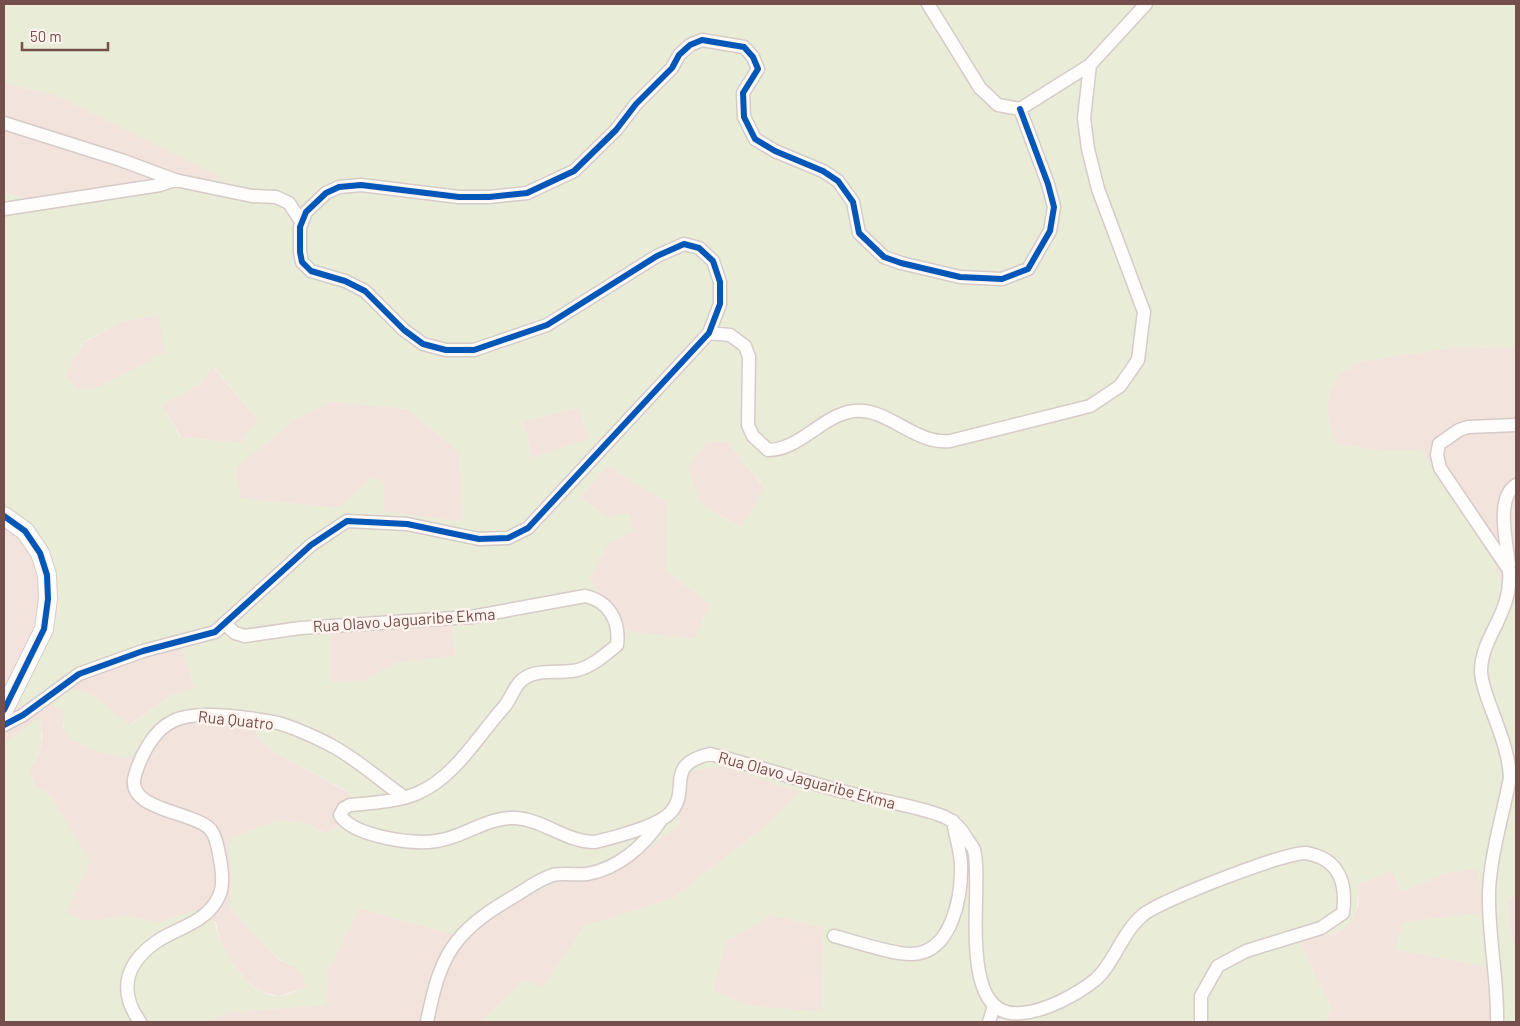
<svg xmlns="http://www.w3.org/2000/svg" width="1520" height="1026" font-family="Barlow,sans-serif">
<style>
.residential{fill:#f2e3dd}
.green{fill:#e9ecd7;fill-rule:evenodd}
.lines{fill:none;stroke-linecap:round;stroke-linejoin:round}
.street-casing{stroke:#d6cbc8;stroke-width:15}
.secondary-casing{stroke:#d8ccca;stroke-width:20}
.street{stroke:#fefdfc;stroke-width:12}
.secondary{stroke:#fefdfc;stroke-width:18}
.cycleway-casing{stroke:#fef3ee;stroke-width:9}
.cycleway{stroke:#0057b8;stroke-width:6}
.labels{text-anchor:middle;stroke-width:5;stroke-linejoin:round;paint-order:stroke}
.street-label{font-size:16px;fill:#754f4c;stroke:#fef3ee}
</style>
<rect width="100%" height="100%" fill="#f7f0ec"/>
<!-- residential -->
<path class="residential" d="M 4,81 L 14,86 L 56,95 L 228,180 L 171,177 L 33,202 L 4,192 Z
M 158,315 L 166,352 L 96,389 L 77,389 L 65,375 L 84,343 L 120,322 Z
M 1457,347 L 1516,348 L 1516,590 L 1501,583 L 1488,546 L 1421,450 L 1380,450 L 1338,444 L 1330,427 L 1327,408 L 1330,390 L 1340,374 L 1358,362 Z
M 212,366 L 258,420 L 241,443 L 181,437 L 162,405 L 202,383 Z
M 331,402 L 408,409 L 459,452 L 462,522 L 383,511 L 384,482 L 339,508 L 240,498 L 236,467 L 296,419 Z
M 578,408 L 590,439 L 532,458 L 523,421 Z
M 727,441 L 765,489 L 742,528 L 701,504 L 687,468 L 707,442 Z
M 607,466 L 667,502 L 666,570 L 709,604 L 695,639 L 631,632 L 624,629 L 589,579 L 608,544 L 634,531 L 629,514 L 607,517 L 580,497 Z
M 4,518 L 19,527 L 54,565 L 58,615 L 8,712 L 37,698 L 63,709 L 63,729 L 163,725 L 237,714 L 274,752 L 349,793 L 349,803 L 344,822 L 328,833 L 279,820 L 232,837 L 230,907 L 272,953 L 280,960 L 298,969 L 305,976 L 307,987 L 279,996 L 260,991 L 246,980 L 228,957 L 220,940 L 216,922 L 192,911 L 160,923 L 122,915 L 103,920 L 84,920 L 65,913 L 51,796 L 35,786 L 29,770 L 39,754 L 43,736 L 39,718 L 4,744 Z
M 451,622 L 456,656 L 395,663 L 364,681 L 331,682 L 330,632 Z
M 181,646 L 195,688 L 172,695 L 129,725 L 96,697 L 70,688 L 76,682 L 119,663 Z
M 723,766 L 800,791 L 773,820 L 673,898 L 585,926 L 543,987 L 523,981 L 482,1022 L 206,1022 L 229,1012 L 326,1005 L 328,970 L 359,908 L 459,936 L 521,898 L 553,884 L 682,783 L 694,770 Z
M 1478,868 L 1483,913 L 1404,922 L 1395,949 L 1488,967 L 1492,1022 L 1324,1022 L 1332,1009 L 1298,939 L 1336,934 L 1359,906 L 1358,885 L 1392,870 L 1402,892 L 1446,873 Z
M 1516,894 L 1516,950 L 1511,938 L 1508,900 Z
M 772,915 L 824,928 L 822,1012 L 750,1006 L 713,991 L 726,941 Z"/>
<!-- green -->
<path class="green" d="M 4,4 L 1516,4 L 1516,348 L 1457,347 L 1358,362 L 1340,374 L 1330,390 L 1327,408 L 1330,427 L 1338,444 L 1380,450 L 1421,450 L 1488,546 L 1501,583 L 1516,590 L 1516,894 L 1508,900 L 1511,937 L 1516,950 L 1516,1022 L 1492,1022 L 1488,967 L 1395,949 L 1404,922 L 1483,913 L 1478,868 L 1446,873 L 1402,892 L 1392,870 L 1358,885 C 1359,935 1341,933 1298,939 L 1332,1009 L 1324,1022 L 1010,1022 L 988,1015 L 984,1022 L 482,1022 L 524,980 L 543,987 L 585,926 L 673,898 L 773,820 L 799,792 L 723,766 L 694,770 L 682,783 L 680,824 L 628,865 L 553,884 L 521,898 L 459,936 L 359,908 L 328,970 L 326,1005 L 229,1012 L 206,1022 L 4,1022 L 4,744 L 39,717 C 44,741 42,750 29,770 L 35,786 L 51,796 L 90,862 L 66,913 L 84,920 L 103,920 L 122,915 L 160,923 L 192,911 L 211,913 C 216,923 216,932 221,942 C 231,963 253,999 281,996 C 290,995 298,990 306,987 C 303,966 286,965 272,953 L 230,907 L 231,877 L 228,847 L 232,837 L 279,820 L 311,824 L 318,831 L 328,833 L 344,822 L 349,803 L 349,792 L 274,752 L 237,714 L 172,719 C 164,728 147,750 137,755 C 123,762 76,747 67,735 C 62,727 63,718 63,709 L 37,698 L 8,713 L 58,615 L 54,565 L 19,527 L 4,518 L 4,192 L 33,202 L 171,177 L 226,180 L 56,95 L 14,86 L 4,81 ZM 158,315 L 165,352 L 96,389 L 77,389 L 65,375 L 84,342 L 120,322 ZM 213,366 L 258,420 L 241,443 L 180,437 L 162,405 L 202,383 ZM 331,402 L 408,409 L 459,452 L 462,522 L 383,511 L 384,482 L 373,477 L 339,508 L 240,498 L 236,468 L 296,419 ZM 578,408 L 590,439 L 532,458 L 523,421 ZM 727,441 L 765,488 L 741,528 L 701,504 L 688,468 L 707,442 ZM 607,466 L 667,502 L 666,570 L 709,604 L 695,639 L 631,632 L 624,629 L 589,579 L 608,544 L 634,531 L 629,513 L 607,517 L 580,497 ZM 451,622 L 456,656 L 395,663 L 364,681 L 331,682 L 330,632 ZM 181,646 L 195,688 L 172,695 L 130,725 L 96,697 L 70,688 L 76,682 L 119,663 ZM 772,915 L 824,928 L 822,1012 L 750,1006 L 713,991 L 726,941 Z"/>
<g class="lines">
<!-- street casing -->
<g class="street-casing">
<path id="street" d="M 928,4 L 980,88 L 998,105 L 1020,109 L 1090,65 L 1146,4
M 4,123 L 121,160 L 175,180 L 252,196 L 276,197 L 289,203 L 302,223
M 4,209 L 160,185 L 175,180
M 709,333 L 730,335 L 745,346 L 749,357 L 748,425 L 753,436 L 768,450 C 800,450 822,415 854,411 C 887,407 915,445 950,441 L 1090,406 L 1120,386 L 1138,360 L 1144,312 L 1098,189 L 1088,149 L 1084,118 L 1090,65
M 1509,565 C 1507,544 1495,498 1516,485
M 226,625 L 235,633 L 245,636 L 300,628 L 471,617 L 585,596 C 609,601 620,621 617,645 C 604,656 589,669 572,671 C 556,673 537,669 523,679 C 514,686 511,699 504,707 C 477,737 455,777 418,793 C 397,802 372,803 350,805 L 344,808 L 340,815 C 353,836 412,845 436,841 C 463,838 488,816 516,818 C 544,820 566,842 595,842 C 615,837 657,827 671,812 C 691,789 663,765 710,754 C 757,766 802,781 849,793 C 880,801 915,805 945,817 C 954,821 962,830 967,839 C 969,842 973,847 974,850 C 984,887 954,1021 1022,1013 C 1046,1011 1076,995 1095,980 C 1114,964 1122,932 1143,915 C 1159,901 1288,851 1306,853 C 1340,859 1347,884 1343,913 L 1321,928 L 1246,951 L 1218,966 L 1201,996 L 1201,1022
M 4,725 L 23,715 L 79,674 L 143,651 L 215,632 L 311,545 L 347,521 L 407,524 L 479,539 L 508,538 L 528,528 L 709,333 L 720,304 L 720,282 L 713,261 L 699,248 L 684,244 L 657,256 L 547,325 L 474,350 L 446,350 L 423,344 L 404,330 L 365,291 L 345,281 L 311,271 L 302,262 L 300,252 L 300,227 L 306,212 L 326,193 L 339,187 L 361,185 L 459,197 L 489,197 L 527,193 L 574,171 L 616,130 L 636,104 L 672,68 L 679,55 L 690,45 L 702,40 L 744,47 L 753,57 L 758,69 L 743,93 L 744,117 L 755,139 L 775,151 L 823,171 L 838,181 L 853,202 L 859,233 L 884,257 L 901,263 L 960,277 L 1002,279 L 1028,269 L 1050,231 L 1054,207 L 1048,184 L 1020,109
M 834,936 C 853,941 895,955 912,954 C 953,953 962,894 961,863 C 960,849 955,835 953,821
M 140,1022 C 118,991 125,964 156,942 C 178,927 207,923 219,896 C 224,886 222,870 220,859 C 218,850 217,838 211,830 C 195,811 124,811 135,775 C 141,755 153,731 173,721 C 196,709 252,718 278,723 C 293,727 320,739 334,747 C 358,760 381,781 404,797
M 427,1022 C 440,955 453,932 513,897 C 525,890 539,879 553,875 C 564,873 576,875 587,874 C 618,869 645,845 661,820
M 989,1022 L 994,1006
M 1497,1022 C 1498,981 1489,941 1489,899 C 1488,864 1503,814 1510,778 C 1509,749 1495,721 1486,694 C 1484,687 1481,679 1481,671 C 1481,636 1513,614 1509,570 L 1440,468 L 1437,455 L 1439,444 L 1459,430 L 1468,427 L 1516,425"/>
</g>
<!-- secondary casing -->
<g class="secondary-casing">
<path id="secondary" d="M 4,516 L 25,531 L 40,553 L 47,575 L 48,599 L 44,629 L 4,710"/>
</g>
<!-- street -->
<use href="#street" class="street"/>
<!-- secondary -->
<use href="#secondary" class="secondary"/>
<!-- cycleway casing -->
<g class="cycleway-casing">
<path id="cycleway" d="M 4,516 L 25,531 L 40,553 L 47,575 L 48,599 L 44,629 L 4,710
M 4,725 L 23,715 L 79,674 L 143,651 L 215,632 L 311,545 L 347,521 L 407,524 L 479,539 L 508,538 L 528,528 L 709,333 L 720,304 L 720,282 L 713,261 L 699,248 L 684,244 L 657,256 L 547,325 L 474,350 L 446,350 L 423,344 L 404,330 L 365,291 L 345,281 L 311,271 L 302,262 L 300,252 L 300,227 L 306,212 L 326,193 L 339,187 L 361,185 L 459,197 L 489,197 L 527,193 L 574,171 L 616,130 L 636,104 L 672,68 L 679,55 L 690,45 L 702,40 L 744,47 L 753,57 L 758,69 L 743,93 L 744,117 L 755,139 L 775,151 L 823,171 L 838,181 L 853,202 L 859,233 L 884,257 L 901,263 L 960,277 L 1002,279 L 1028,269 L 1050,231 L 1054,207 L 1048,184 L 1020,109"/>
</g>
<!-- cycleway -->
<use href="#cycleway" class="cycleway"/>
</g>
<g class="labels">
<!-- street labels -->
<g class="street-label">
<text transform="translate(404 620) rotate(-4)" y="6">Rua Olavo Jaguaribe Ekma</text>
<text transform="translate(236 720) rotate(6)" y="6">Rua Quatro</text>
<text transform="translate(807 780) rotate(15)" y="6">Rua Olavo Jaguaribe Ekma</text>
</g>
</g>
<!-- border -->
<rect width="1520" height="1026" fill="none" stroke="#754f4c" stroke-width="10"/>
<!-- scale -->
<path d="M22 42v8h86v-8" fill="none" stroke="#754f4c" stroke-width="2.5"/>
<text x="30" y="42" font-size="15" fill="#754f4c" stroke="#fef3ee" stroke-width="4" paint-order="stroke">50 m</text>
</svg>
